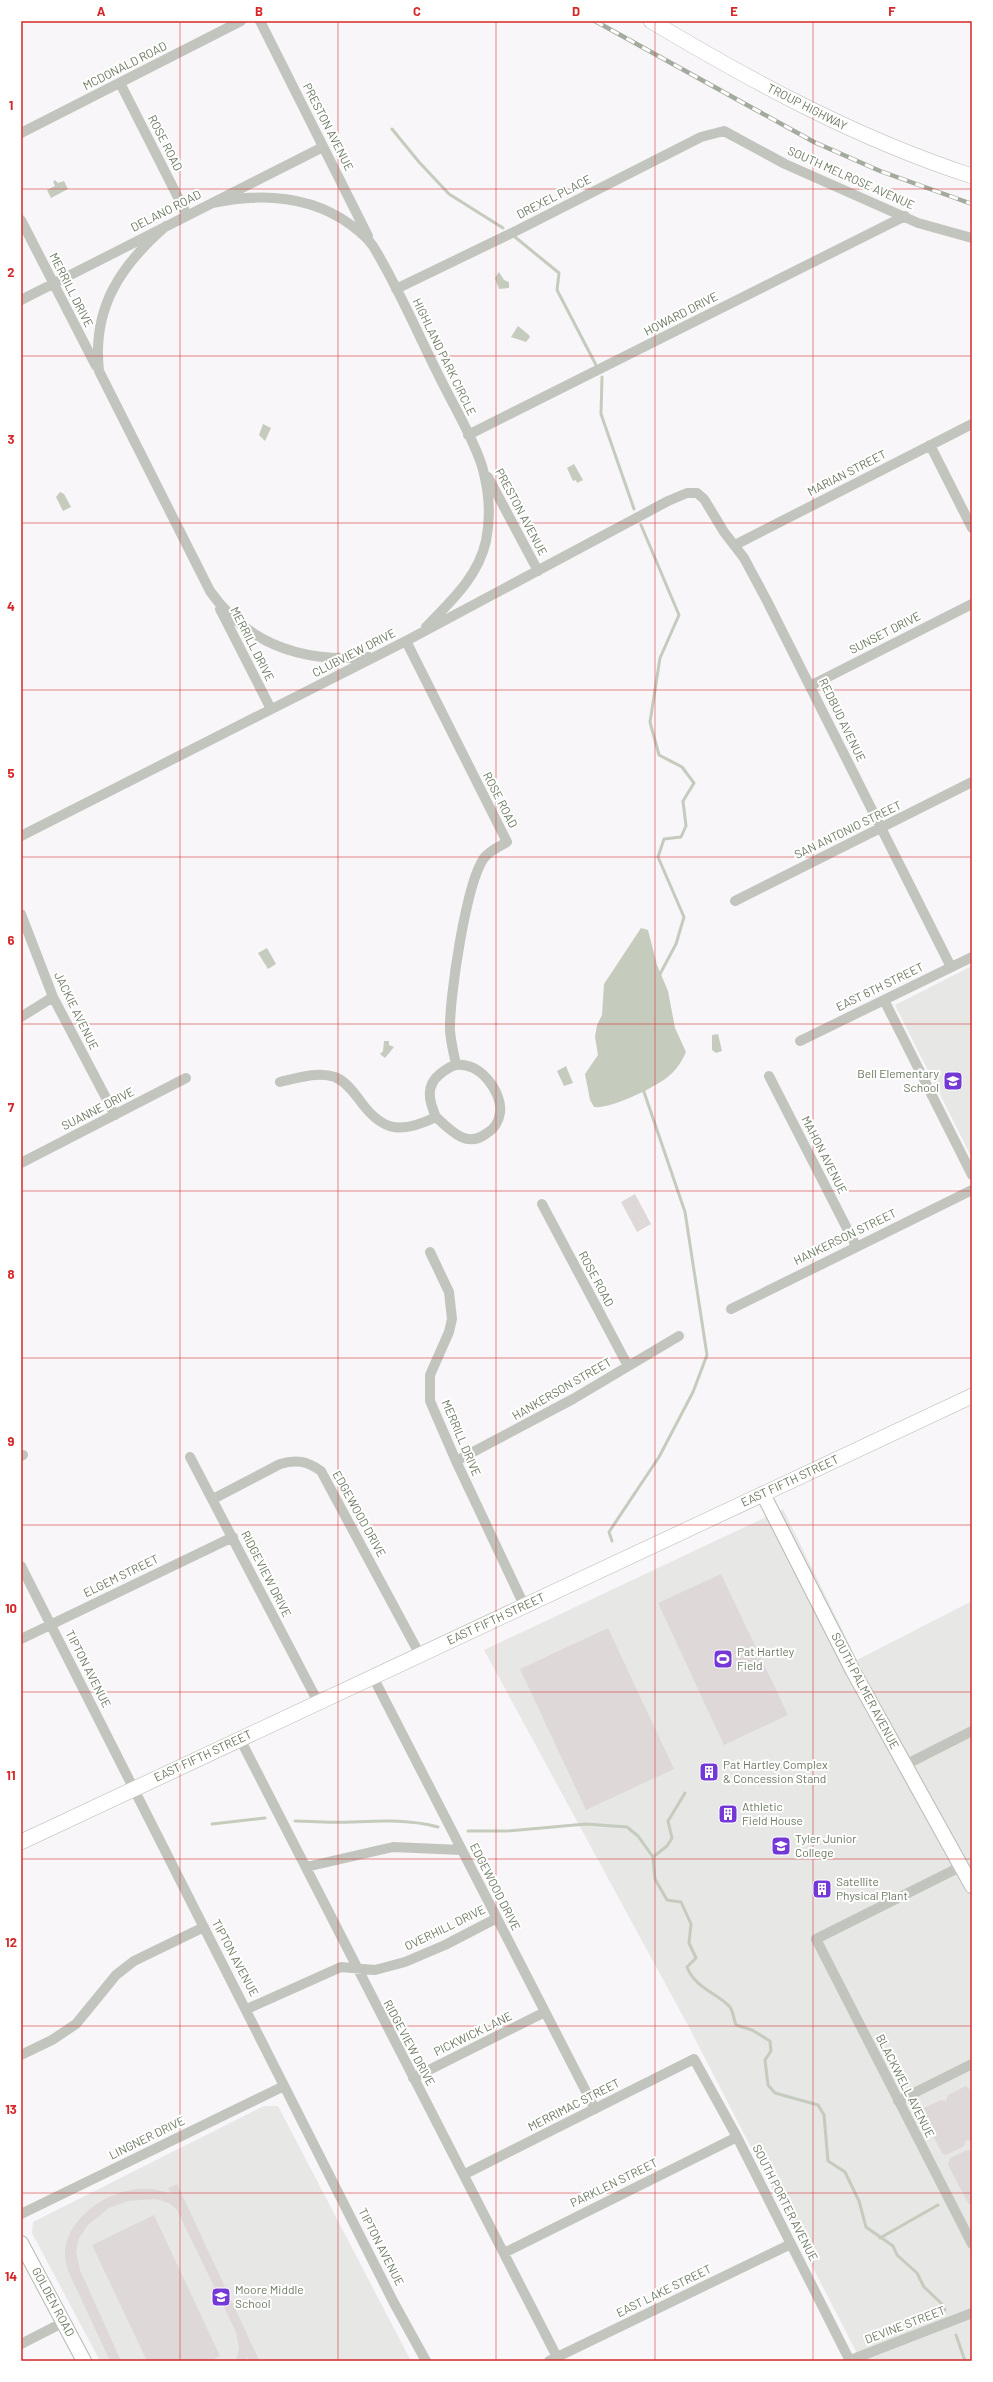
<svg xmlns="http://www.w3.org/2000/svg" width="993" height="2382" font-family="Barlow,sans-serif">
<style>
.built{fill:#e7e7e6}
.green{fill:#dfd8d9}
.water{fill:#c5cbbd}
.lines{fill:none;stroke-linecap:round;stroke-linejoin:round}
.stream{stroke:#c5cbbd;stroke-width:3}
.secondary-casing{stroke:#b4bab0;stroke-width:16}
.primary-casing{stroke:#b3b8af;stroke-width:16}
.street{stroke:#c1c5bd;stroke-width:10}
.secondary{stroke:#fff;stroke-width:14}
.primary{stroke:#fff;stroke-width:15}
.rail-casing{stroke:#a3aa9e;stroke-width:4.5}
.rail{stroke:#fff;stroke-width:3;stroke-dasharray:9;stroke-linecap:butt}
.grid{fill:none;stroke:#d62828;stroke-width:1;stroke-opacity:0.55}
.labels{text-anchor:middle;stroke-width:4;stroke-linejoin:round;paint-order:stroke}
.street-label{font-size:12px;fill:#6b7961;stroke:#fff}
.poi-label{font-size:12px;fill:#6b7961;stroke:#fff;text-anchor:start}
.neatline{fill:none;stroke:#d62828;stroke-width:1.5}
.grid-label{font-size:13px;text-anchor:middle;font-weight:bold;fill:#d62828}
</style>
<rect width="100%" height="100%" fill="#f8f6f8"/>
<!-- built -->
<path class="built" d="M 972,966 L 972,1158 L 895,1005 Z
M 783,1509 L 857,1660 L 972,1601 L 972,2361 L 861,2361 L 691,2031 L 484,1650 Z
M 264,2106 L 278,2106 L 411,2361 L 100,2361 L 32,2233 L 33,2222 Z"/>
<!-- green -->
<path class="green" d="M 635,1194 L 651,1224 L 637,1232 L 621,1202 Z
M 721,1574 L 788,1715 L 724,1745 L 658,1603 Z
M 608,1628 L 674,1769 L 586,1810 L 520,1669 Z
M 966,2086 L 972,2091 L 972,2141 L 966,2140 L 964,2146 L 946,2155 L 942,2153 L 922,2115 L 924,2108 L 941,2100 L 946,2101 L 948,2095 Z
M 967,2150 L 972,2151 L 972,2205 L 968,2203 L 948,2165 L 950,2158 Z
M 177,2184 L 259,2360 L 249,2361 L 247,2357 L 246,2361 L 236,2361 L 239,2348 L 236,2332 L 177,2210 L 169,2203 L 155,2199 L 128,2201 L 109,2208 L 88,2225 L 79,2238 L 76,2251 L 80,2270 L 121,2361 L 110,2361 C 101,2342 92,2322 83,2303 C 78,2290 69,2277 66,2263 C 60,2235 83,2210 107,2198 C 127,2188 150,2185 171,2194 L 168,2188 Z
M 154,2215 L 220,2356 L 210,2361 L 147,2361 L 92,2245 Z"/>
<!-- water -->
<path class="water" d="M 55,180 L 58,183 L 64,181 L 68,189 L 51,198 L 47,190 L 55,186 L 53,182 Z
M 499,272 L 504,280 L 509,282 L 509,288 L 499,289 L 495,278 Z
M 518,326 L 529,335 L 530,337 L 526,342 L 511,337 Z
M 263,424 L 271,428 L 265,441 L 259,435 Z
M 574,464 L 583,480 L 577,483 L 576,480 L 573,481 L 567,468 Z
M 60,492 L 64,494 L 71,507 L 63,511 L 56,497 Z
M 641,928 L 648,930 L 657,965 L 668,991 L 675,1028 L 686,1052 C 682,1061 677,1069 670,1075 C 657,1087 611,1109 594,1107 L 590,1100 L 585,1074 L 598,1055 L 595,1037 L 597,1025 L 602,1015 L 604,984 Z
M 267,948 L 276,964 L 268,969 L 258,953 Z
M 718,1034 L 722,1051 L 716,1053 L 712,1050 L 712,1035 Z
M 384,1041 L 389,1041 L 389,1045 L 394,1047 L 385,1058 L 380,1054 L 383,1051 Z
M 566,1066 L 573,1083 L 564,1086 L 557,1071 Z"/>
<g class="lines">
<!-- stream -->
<path class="stream" d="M 392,129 L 419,162 L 449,194 L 503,228
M 515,237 L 559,273 L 557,290 L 596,365
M 602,377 L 601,414 L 634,509
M 641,525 L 679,615 L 660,658 L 650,722 L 659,755 L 682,767 L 694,783 L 683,801 L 686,826 L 681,837 L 664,839 L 658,857 L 684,917 L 676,944 L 660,974
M 612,1541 L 609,1532 L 659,1457 L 693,1392 L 707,1355 L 685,1212 L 643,1089
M 295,1821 C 313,1821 332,1823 350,1822 C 380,1821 408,1819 438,1827
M 212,1824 L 265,1818
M 468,1831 L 507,1831 L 586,1824 L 627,1827 L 638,1836 L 653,1857 L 655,1879 L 667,1900 L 681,1902 L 691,1924 L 689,1943 L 696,1958 L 687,1967 C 695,1988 717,1993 730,2007 C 733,2011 734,2020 736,2025 L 752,2030 L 770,2041 L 771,2051 L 765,2060 L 768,2085 L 775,2093 L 818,2105 L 824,2115 L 828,2161 L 845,2172 L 859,2201 L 866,2227 L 893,2246 L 897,2255 L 917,2273 L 924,2287 L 942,2304 L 945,2310
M 653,1857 L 667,1846 L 672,1838 L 668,1821 L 685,1793
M 880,2238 L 938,2205
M 956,2335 L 965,2361"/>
<!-- secondary casing -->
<g class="secondary-casing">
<path id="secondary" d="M 763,1494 L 853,1671 L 972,1886
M 21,2243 L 84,2361"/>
</g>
<!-- primary casing -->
<g class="primary-casing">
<path id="primary" d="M 651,21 C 753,82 858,139 972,176
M 21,1842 L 972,1396"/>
</g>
<!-- street -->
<path class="street" d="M 260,21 L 368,236
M 120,83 L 187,215
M 21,133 L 241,21
M 212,203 C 260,193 310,195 351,225 C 359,231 367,237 373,246 C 398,287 417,332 439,376 C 453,405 472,435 482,466 C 489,490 491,516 486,541 C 478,577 451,601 426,627
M 21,220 L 96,366
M 166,226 C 120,266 92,308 99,371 L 210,591 C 248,645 304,663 369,657
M 396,289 L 516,231 L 701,137 L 724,131 L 785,164 L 918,223 L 972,238
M 21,300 L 323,147
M 468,435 L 905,216
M 930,445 L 972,528
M 488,477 L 538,571
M 735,545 L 972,424
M 220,609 L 271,709
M 406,641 L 507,842 C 499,847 490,850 484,858 C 466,883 449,999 450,1031 C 451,1043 454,1054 456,1065
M 810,686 L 972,604
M 21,836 L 406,641 L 668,501 L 687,493 L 697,493 L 704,499 L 724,532 L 744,558 L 767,601 L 951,967
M 735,901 L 972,782
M 21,914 L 53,997 L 115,1115
M 884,1000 L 972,1175
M 21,1017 L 53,997
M 800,1041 L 972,957
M 769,1076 L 856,1246
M 280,1082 C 297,1078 318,1071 335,1077 C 345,1081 352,1090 358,1098 C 381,1131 399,1135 436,1117 C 451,1131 467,1149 487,1133 C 494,1129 499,1121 500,1113 C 503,1092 479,1061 456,1065 C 450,1066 445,1070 440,1074 C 425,1086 429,1101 436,1117
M 21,1163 L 186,1078
M 542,1204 L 628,1366
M 430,1252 L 449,1292 L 452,1319 L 449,1332 L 430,1375 L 430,1401 L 456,1461 L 524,1605
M 731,1309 L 972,1190
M 21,1456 L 23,1455
M 190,1457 L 318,1702
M 456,1461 L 573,1399 L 679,1336
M 213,1499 L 280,1464 C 296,1459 307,1461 321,1471 L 420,1655
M 21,1566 L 394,2303 L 426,2361
M 21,1639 L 233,1537
M 373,1677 L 595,2109
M 240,1739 L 557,2357
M 905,1765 L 972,1731
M 962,1866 L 816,1939 L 972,2244
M 306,1867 L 393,1847 L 461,1850
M 247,2009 L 341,1967 L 375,1970 L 405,1962 L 445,1945 L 497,1918
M 21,2055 L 52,2040 L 76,2024 L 116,1975 L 134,1961 L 204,1927
M 413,2078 L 545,2012
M 898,2101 L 972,2064
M 465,2174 L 694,2059 L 737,2137 L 850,2361
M 21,2214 L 284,2086
M 504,2253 L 737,2137
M 21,2344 L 64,2322
M 549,2361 L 791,2244
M 848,2361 L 972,2313"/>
<!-- secondary -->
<use href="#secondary" class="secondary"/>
<!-- primary -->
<use href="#primary" class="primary"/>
<!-- rail casing -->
<g class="rail-casing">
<path id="rail" d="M 595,21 L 814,142 L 880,171 L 972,204"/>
</g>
<!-- rail -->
<use href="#rail" class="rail"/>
</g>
<!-- grid -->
<path class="grid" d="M 180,21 L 180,2361M 338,21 L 338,2361M 496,21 L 496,2361M 655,21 L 655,2361M 813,21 L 813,2361M 21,189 L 972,189M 21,356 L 972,356M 21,523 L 972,523M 21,690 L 972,690M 21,857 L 972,857M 21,1024 L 972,1024M 21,1191 L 972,1191M 21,1358 L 972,1358M 21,1525 L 972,1525M 21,1692 L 972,1692M 21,1859 L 972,1859M 21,2026 L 972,2026M 21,2193 L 972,2193"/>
<!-- icons -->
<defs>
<g id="school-square" transform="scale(1)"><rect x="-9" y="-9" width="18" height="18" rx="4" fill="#7338d6" stroke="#fff"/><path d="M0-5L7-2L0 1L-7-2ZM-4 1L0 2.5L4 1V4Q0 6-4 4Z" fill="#fff"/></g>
<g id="stadium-square" transform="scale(1)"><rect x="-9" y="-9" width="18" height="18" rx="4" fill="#7338d6" stroke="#fff"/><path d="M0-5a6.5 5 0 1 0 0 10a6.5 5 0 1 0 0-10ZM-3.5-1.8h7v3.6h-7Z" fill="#fff"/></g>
<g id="building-square" transform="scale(1)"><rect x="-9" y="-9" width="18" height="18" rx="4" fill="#7338d6" stroke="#fff"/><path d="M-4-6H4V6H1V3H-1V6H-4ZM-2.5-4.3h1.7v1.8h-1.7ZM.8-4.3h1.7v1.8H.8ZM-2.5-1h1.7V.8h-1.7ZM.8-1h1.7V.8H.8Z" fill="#fff"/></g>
<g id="university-square" transform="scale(1)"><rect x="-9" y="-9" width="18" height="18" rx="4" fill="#7338d6" stroke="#fff"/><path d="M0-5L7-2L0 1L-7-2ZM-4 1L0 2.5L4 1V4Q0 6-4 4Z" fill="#fff"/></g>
</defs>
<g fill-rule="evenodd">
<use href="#school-square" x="953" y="1081"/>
<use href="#stadium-square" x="723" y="1659"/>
<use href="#building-square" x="709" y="1772"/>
<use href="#building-square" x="728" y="1814"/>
<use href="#university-square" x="781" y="1846"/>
<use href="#building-square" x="822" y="1889"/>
<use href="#school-square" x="221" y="2297"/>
</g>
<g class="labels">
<!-- street labels -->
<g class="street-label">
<text transform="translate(125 66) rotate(-27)" y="4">MCDONALD ROAD</text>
<text transform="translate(807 107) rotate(27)" y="4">TROUP HIGHWAY</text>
<text transform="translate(328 127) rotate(63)" y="4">PRESTON AVENUE</text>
<text transform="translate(165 143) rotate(63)" y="4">ROSE ROAD</text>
<text transform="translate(851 178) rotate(24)" y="4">SOUTH MELROSE AVENUE</text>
<text transform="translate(554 197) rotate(-27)" y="4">DREXEL PLACE</text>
<text transform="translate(166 211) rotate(-27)" y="4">DELANO ROAD</text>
<text transform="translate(71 290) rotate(63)" y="4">MERRILL DRIVE</text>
<text transform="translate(681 314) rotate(-27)" y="4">HOWARD DRIVE</text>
<text transform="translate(444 357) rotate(64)" y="4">HIGHLAND PARK CIRCLE</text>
<text transform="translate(847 473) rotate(-27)" y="4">MARIAN STREET</text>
<text transform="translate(521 512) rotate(62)" y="4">PRESTON AVENUE</text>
<text transform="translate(885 633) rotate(-27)" y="4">SUNSET DRIVE</text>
<text transform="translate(252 644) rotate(63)" y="4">MERRILL DRIVE</text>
<text transform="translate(354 653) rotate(-27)" y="4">CLUBVIEW DRIVE</text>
<text transform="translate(842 720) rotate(64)" y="4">REDBUD AVENUE</text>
<text transform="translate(500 800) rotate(63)" y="4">ROSE ROAD</text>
<text transform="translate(848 830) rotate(-26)" y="4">SAN ANTONIO STREET</text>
<text transform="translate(880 987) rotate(-26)" y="4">EAST 6TH STREET</text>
<text transform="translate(76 1011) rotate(64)" y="4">JACKIE AVENUE</text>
<text transform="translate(98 1109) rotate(-27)" y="4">SUANNE DRIVE</text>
<text transform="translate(824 1155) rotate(63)" y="4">MAHON AVENUE</text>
<text transform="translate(845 1237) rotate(-26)" y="4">HANKERSON STREET</text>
<text transform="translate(596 1279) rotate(62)" y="4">ROSE ROAD</text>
<text transform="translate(562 1389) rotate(-30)" y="4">HANKERSON STREET</text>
<text transform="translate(461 1438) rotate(67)" y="4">MERRILL DRIVE</text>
<text transform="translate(790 1481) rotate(-25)" y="4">EAST FIFTH STREET</text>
<text transform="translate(359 1514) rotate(61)" y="4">EDGEWOOD DRIVE</text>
<text transform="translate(266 1574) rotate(63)" y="4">RIDGEVIEW DRIVE</text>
<text transform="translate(121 1576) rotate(-26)" y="4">ELGEM STREET</text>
<text transform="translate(496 1619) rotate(-25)" y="4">EAST FIFTH STREET</text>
<text transform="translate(88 1669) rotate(63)" y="4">TIPTON AVENUE</text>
<text transform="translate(865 1691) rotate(62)" y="4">SOUTH PALMER AVENUE</text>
<text transform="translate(203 1756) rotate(-25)" y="4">EAST FIFTH STREET</text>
<text transform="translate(495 1887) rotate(63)" y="4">EDGEWOOD DRIVE</text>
<text transform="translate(445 1928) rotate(-26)" y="4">OVERHILL DRIVE</text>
<text transform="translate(235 1958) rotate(62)" y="4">TIPTON AVENUE</text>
<text transform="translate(473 2034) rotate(-26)" y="4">PICKWICK LANE</text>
<text transform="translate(409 2043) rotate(62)" y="4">RIDGEVIEW DRIVE</text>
<text transform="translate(905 2086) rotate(63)" y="4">BLACKWELL AVENUE</text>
<text transform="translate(574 2105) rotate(-27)" y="4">MERRIMAC STREET</text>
<text transform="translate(147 2138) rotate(-26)" y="4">LINGNER DRIVE</text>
<text transform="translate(614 2183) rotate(-26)" y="4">PARKLEN STREET</text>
<text transform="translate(785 2203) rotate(63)" y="4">SOUTH PORTER AVENUE</text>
<text transform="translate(381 2247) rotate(63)" y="4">TIPTON AVENUE</text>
<text transform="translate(664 2291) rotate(-26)" y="4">EAST LAKE STREET</text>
<text transform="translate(53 2302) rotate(62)" y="4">GOLDEN ROAD</text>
<text transform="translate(905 2325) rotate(-21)" y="4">DEVINE STREET</text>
</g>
<!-- poi labels -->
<g class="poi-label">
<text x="939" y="1078" text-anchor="end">Bell Elementary<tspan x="939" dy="14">School</tspan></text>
<text x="737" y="1656">Pat Hartley<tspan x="737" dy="14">Field</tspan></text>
<text x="723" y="1769">Pat Hartley Complex<tspan x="723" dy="14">&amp; Concession Stand</tspan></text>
<text x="742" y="1811">Athletic<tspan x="742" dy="14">Field House</tspan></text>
<text x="795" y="1843">Tyler Junior<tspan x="795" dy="14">College</tspan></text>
<text x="836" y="1886">Satellite<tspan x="836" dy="14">Physical Plant</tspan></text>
<text x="235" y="2294">Moore Middle<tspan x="235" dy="14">School</tspan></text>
</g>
</g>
<!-- border -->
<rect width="993" height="2382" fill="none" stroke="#ffffff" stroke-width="44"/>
<rect x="22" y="22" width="949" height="2338" class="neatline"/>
<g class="grid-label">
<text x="101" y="16">A</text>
<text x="259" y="16">B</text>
<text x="417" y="16">C</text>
<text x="576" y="16">D</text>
<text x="734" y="16">E</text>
<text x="892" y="16">F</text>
<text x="11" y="110">1</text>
<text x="11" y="277">2</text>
<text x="11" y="444">3</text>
<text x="11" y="611">4</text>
<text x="11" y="778">5</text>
<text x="11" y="945">6</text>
<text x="11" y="1112">7</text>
<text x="11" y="1279">8</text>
<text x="11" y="1446">9</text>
<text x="11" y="1613">10</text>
<text x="11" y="1780">11</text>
<text x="11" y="1947">12</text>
<text x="11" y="2114">13</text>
<text x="11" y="2281">14</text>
</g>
</svg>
